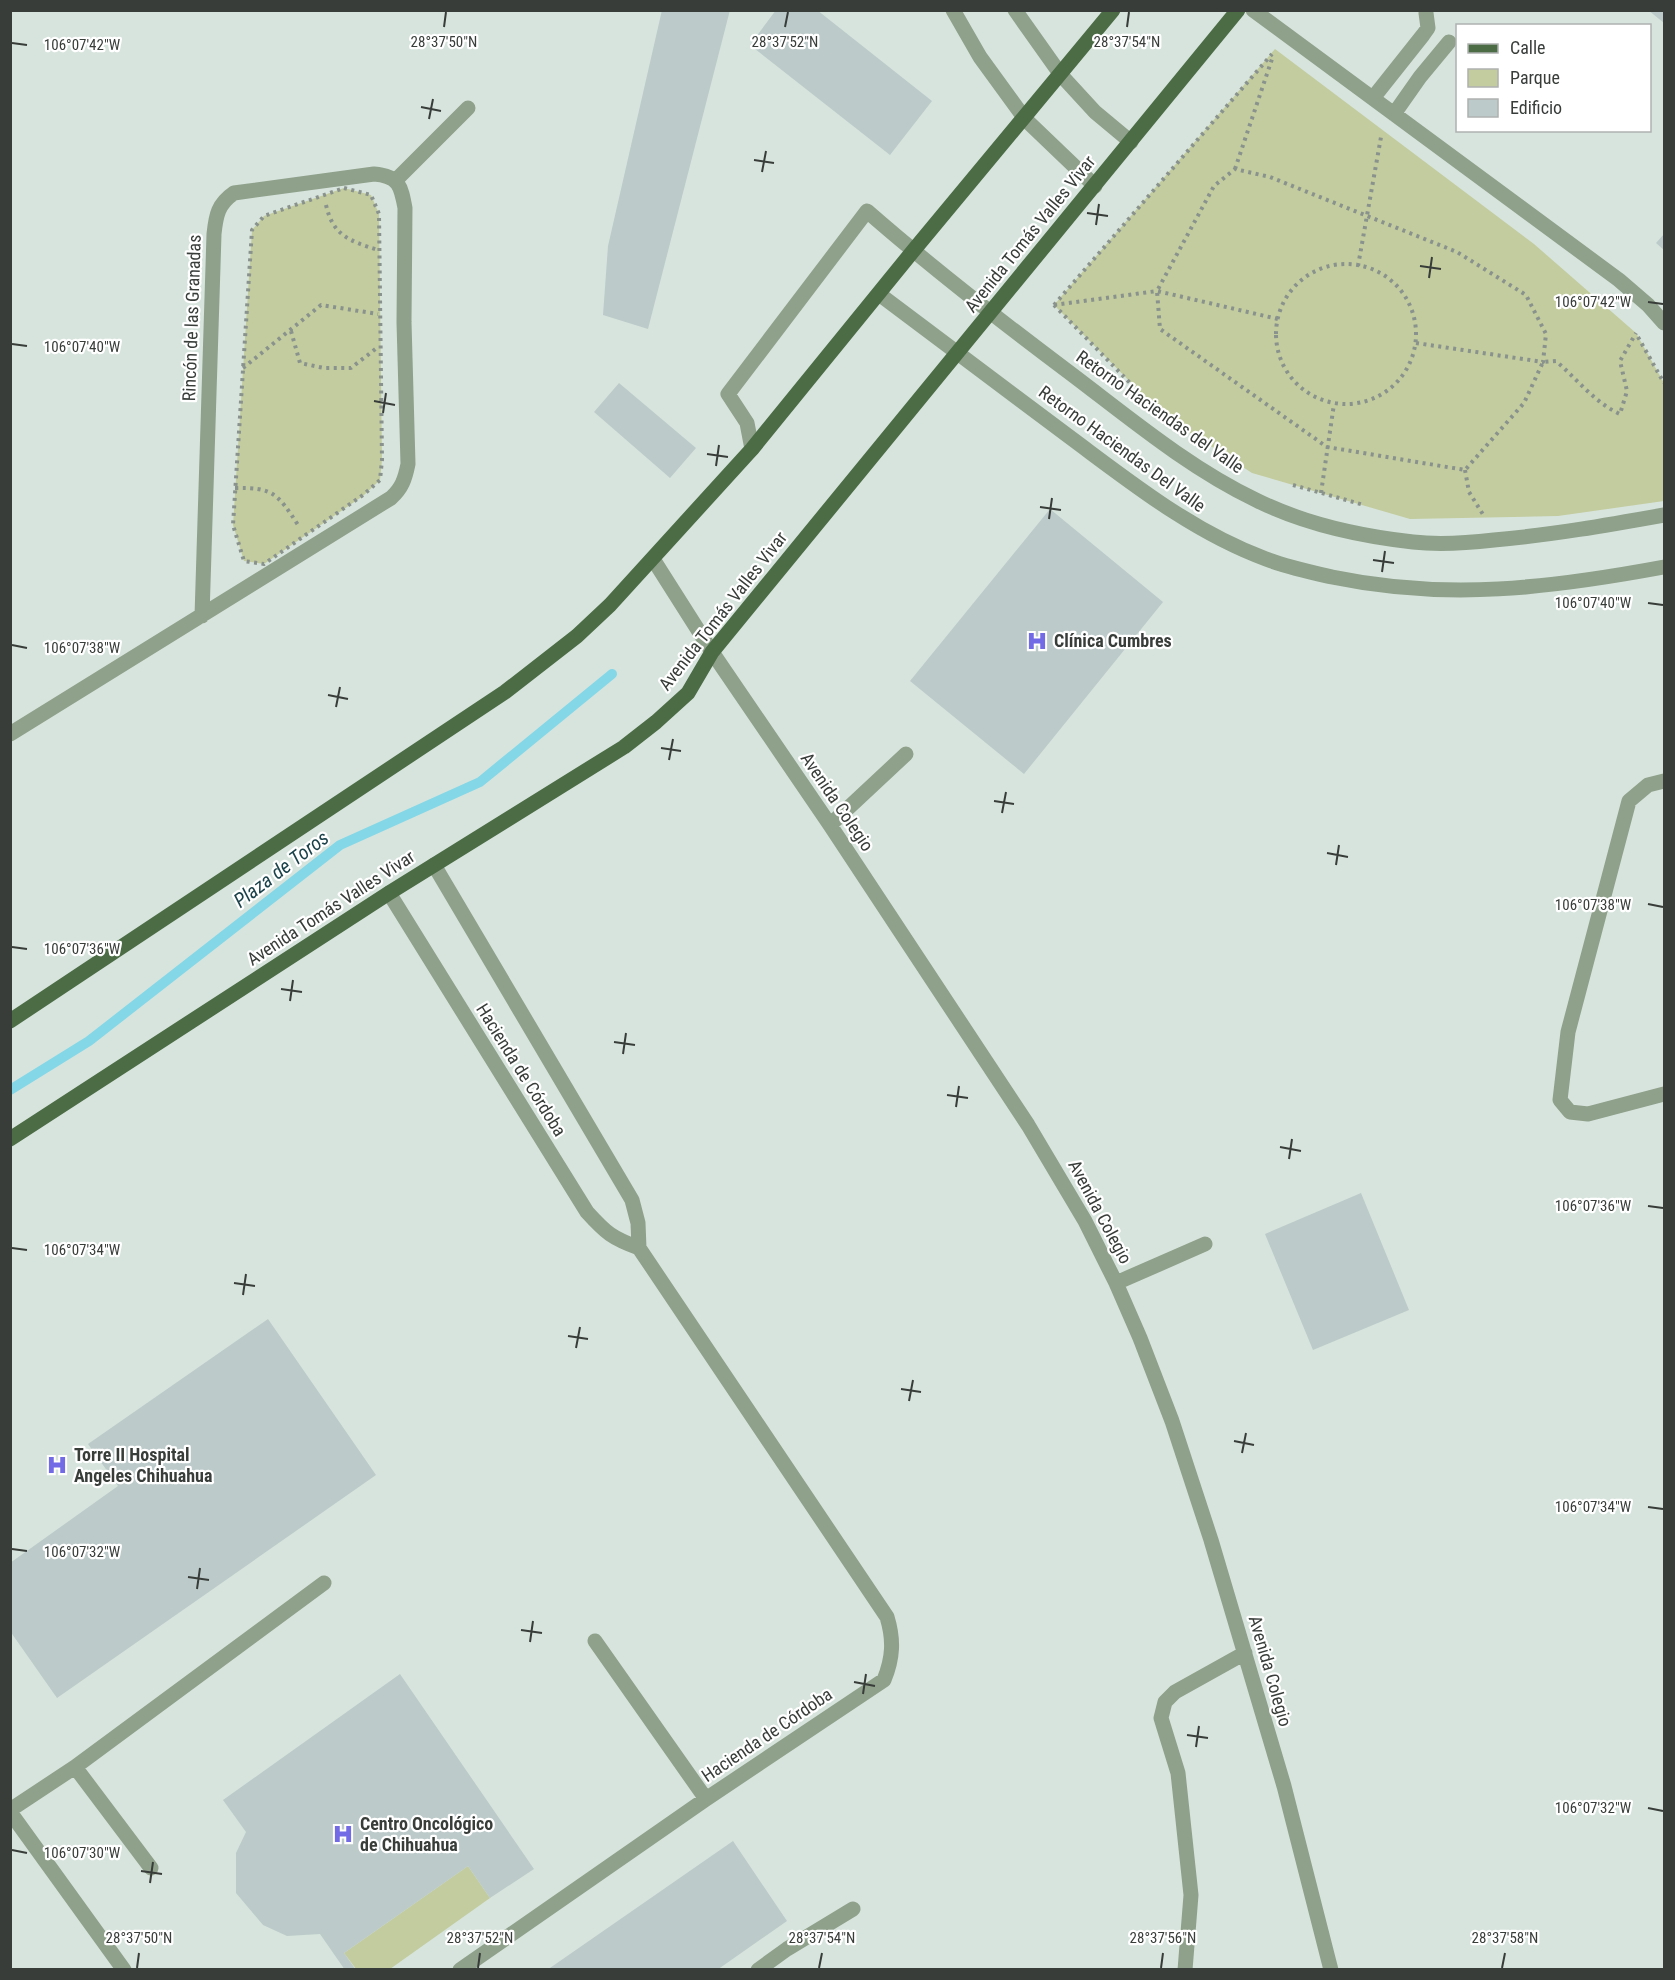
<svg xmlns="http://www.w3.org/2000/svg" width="1675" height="1980" font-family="'Roboto Condensed',sans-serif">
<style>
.green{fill:#c3cc9e}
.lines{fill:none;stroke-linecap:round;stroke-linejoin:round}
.stream{stroke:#84d7e7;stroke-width:10}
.building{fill:#bccac9}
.path{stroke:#89928d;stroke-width:4;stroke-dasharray:3 4.5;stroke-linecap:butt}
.minor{stroke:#8fa18b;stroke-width:15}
.major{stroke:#4b6c45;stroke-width:15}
.ticks{fill:none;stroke:#383d3a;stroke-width:2}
.labels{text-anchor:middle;stroke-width:4.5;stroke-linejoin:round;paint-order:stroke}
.street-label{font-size:18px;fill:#383d3a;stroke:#fff}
.poi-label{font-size:18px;font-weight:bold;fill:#383d3a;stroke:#fff;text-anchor:start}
.water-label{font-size:20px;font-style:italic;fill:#1b424a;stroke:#fff}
.ticks-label{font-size:15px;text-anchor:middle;fill:#383d3a;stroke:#fff;stroke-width:4.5;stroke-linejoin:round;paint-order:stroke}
</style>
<rect width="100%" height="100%" fill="#d7e4dd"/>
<!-- green -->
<path class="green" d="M 1275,49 L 1534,244 L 1636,333 L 1664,383 L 1664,501 L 1558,516 L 1410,519 L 1252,473 L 1163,415 L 1054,305 Z
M 344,188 L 371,195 L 379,214 L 382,460 L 380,480 L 363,496 L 264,564 L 244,561 L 233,525 L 252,230 L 264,216 Z
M 468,1866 L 490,1898 L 390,1969 L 356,1969 L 344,1953 Z"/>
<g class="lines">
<!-- stream -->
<path class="stream" d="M 10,1090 L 89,1041 L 340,845 L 480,782 L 612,674"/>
</g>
<!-- building -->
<path class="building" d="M 662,10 L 730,10 L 648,329 L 603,315 L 608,246 Z
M 776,10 L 817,10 L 932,101 L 890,155 L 750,45 Z
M 1648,10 L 1664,10 L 1664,23 Z
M 1664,234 L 1664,250 L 1656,243 Z
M 619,383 L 696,448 L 670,478 L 594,412 Z
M 1050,509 L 1163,602 L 1024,774 L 910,681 Z
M 1361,1193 L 1409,1310 L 1313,1350 L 1265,1234 Z
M 268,1319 L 376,1475 L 57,1698 L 10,1631 L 10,1563 L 118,1486 L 88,1444 Z
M 400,1674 L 534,1869 L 490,1898 L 468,1866 L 344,1953 L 356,1970 L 345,1970 L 320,1934 L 287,1936 L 263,1925 L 236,1893 L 236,1853 L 246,1832 L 223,1800 Z
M 733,1841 L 787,1921 L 717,1970 L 547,1970 Z"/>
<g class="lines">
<!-- path -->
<path class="path" d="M 1235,169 L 1273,56
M 344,188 L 371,195 L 379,214 L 382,460 L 380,480 L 363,495 L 264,564 L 244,561 L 233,525 L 252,230 L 264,216 Z
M 326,205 C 333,236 350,241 378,250
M1276 334a70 70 0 1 1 140 0a70 70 0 1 1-140 0Z
M 1358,266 L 1381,137
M 1054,305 L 1272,54
M 1054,305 L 1131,384
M 1054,305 L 1157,291 L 1278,319
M 291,331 L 300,363 L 324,368 L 351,368 L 378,347
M 1638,337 L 1664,383
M 1416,343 L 1543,362 L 1546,334 L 1526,295 L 1457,252 L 1270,177 L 1235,169 L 1214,186 L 1157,291 L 1160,329 L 1327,447 L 1465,470 L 1524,403 L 1543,362 L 1556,361 C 1577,379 1595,403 1620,414 L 1627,391 L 1620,361 L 1636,333
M 243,368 L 321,305 L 378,314
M 1465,470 L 1469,492 L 1484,516
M 1293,485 L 1364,505
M 235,488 C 273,487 278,494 298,525
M 1321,493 L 1334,404"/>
<!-- minor -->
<path class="minor" d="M 953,10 L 980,57 L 1025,119 L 1095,186
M 1015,10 L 1061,75 L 1095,112 L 1131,142
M 1253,10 L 1619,280 L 1648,305 L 1664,323
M 1373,98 L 1423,35 L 1428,28 L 1426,13
M 1394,114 L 1420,77 L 1449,42
M 396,180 L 468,108
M 879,294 C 943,342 1007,390 1071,438 C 1133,484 1193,532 1266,559 C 1287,567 1310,572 1332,577 C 1447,601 1551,588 1664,567
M 752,449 L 747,423 L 728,394 L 867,211 C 931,267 998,319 1066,370 C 1126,415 1187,467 1256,500 C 1304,524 1359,536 1413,542 C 1439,545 1468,543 1494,540 C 1551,535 1608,525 1664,515
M 653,559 L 712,652 L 830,825 L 1028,1125 L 1085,1221 L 1116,1283 L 1140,1338 L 1172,1421 L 1211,1540 L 1284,1786 L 1331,1970
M 10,734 L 391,498 C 402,488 405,479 408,464 L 404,322 L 405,208 C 401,186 399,176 374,174 L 234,193 C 218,204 216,215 214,234 L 202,616
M 1664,781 L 1648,785 L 1629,801 L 1568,1032 L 1560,1100 L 1570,1112 L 1588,1114 L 1664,1094
M 830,825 L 906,754
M 389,893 L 587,1212 C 606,1233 612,1238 639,1248 L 638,1223 L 632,1200 L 434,865
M 1116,1283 L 1205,1244
M 595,1641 L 706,1799
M 75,1767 L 324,1583
M 10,1810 L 75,1767 L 151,1868
M 10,1812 L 124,1970
M 460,1970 L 706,1799 L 884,1680 C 893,1658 894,1640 887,1617 L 639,1248
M 758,1970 L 787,1949 L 853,1909
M 1185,1970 L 1191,1895 L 1178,1773 L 1161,1718 L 1165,1702 L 1175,1692 L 1245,1653"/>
<!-- major -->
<path class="major" d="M 10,1021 L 505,692 L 577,636 L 610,605 L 752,449 L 913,251 L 1113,10
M 10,1139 L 389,893 L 624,747 L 656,722 L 688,693 L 712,652 L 1238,10"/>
</g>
<!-- ticks -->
<path class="ticks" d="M 444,27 L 446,12M 785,27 L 788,12M 1127,27 L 1129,12M 12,43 L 27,45M 421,107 L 441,111M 429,119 L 433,99M 754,160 L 774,163M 762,172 L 766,151M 1087,213 L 1108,216M 1096,225 L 1099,204M 1420,266 L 1441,269M 1429,278 L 1432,257M 1648,302 L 1663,304M 12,344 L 27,346M 374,401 L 395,405M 383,413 L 386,393M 707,454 L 728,457M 716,466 L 719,445M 1040,507 L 1061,510M 1049,519 L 1052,498M 1373,560 L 1394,563M 1382,572 L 1385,551M 1648,603 L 1663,605M 12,645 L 27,648M 328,695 L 348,699M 336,707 L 340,687M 661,748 L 681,751M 669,760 L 673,739M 994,801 L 1014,804M 1002,813 L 1006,792M 1327,853 L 1348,857M 1336,865 L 1339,845M 1648,904 L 1663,907M 12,947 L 27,949M 281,989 L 302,992M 290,1001 L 293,980M 614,1042 L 635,1045M 623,1054 L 626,1033M 947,1095 L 968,1098M 956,1107 L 959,1086M 1280,1147 L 1301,1151M 1289,1159 L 1292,1139M 1648,1206 L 1663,1208M 12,1248 L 27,1250M 234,1283 L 255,1286M 243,1295 L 246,1274M 568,1336 L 588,1339M 576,1348 L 580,1327M 901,1389 L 921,1392M 909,1401 L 913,1380M 1234,1441 L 1254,1445M 1242,1453 L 1246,1433M 1648,1507 L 1663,1509M 12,1549 L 27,1551M 188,1577 L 209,1580M 197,1589 L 200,1568M 521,1630 L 542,1633M 530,1642 L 533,1621M 854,1682 L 875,1686M 863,1694 L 866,1674M 1187,1735 L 1208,1738M 1196,1747 L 1199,1726M 1648,1808 L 1663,1811M 12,1850 L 27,1853M 141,1871 L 162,1874M 150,1883 L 153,1862M 137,1968 L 139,1953M 478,1968 L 480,1953M 819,1968 L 822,1953M 1161,1968 L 1163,1953M 1502,1968 L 1505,1953"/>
<!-- icons -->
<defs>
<g id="hospital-bare" transform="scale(1.62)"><path d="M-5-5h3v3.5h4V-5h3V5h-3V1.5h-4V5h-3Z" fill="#736ae5" stroke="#fff" stroke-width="2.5" paint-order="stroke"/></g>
</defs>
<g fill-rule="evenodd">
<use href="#hospital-bare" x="1037" y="641"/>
<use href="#hospital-bare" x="57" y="1465"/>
<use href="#hospital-bare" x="343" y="1834"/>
</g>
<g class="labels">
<!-- street labels -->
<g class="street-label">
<text transform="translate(1030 234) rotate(-51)" y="6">Avenida Tomás Valles Vivar</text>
<text transform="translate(192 318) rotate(-88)" y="6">Rincón de las Granadas</text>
<text transform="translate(1160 412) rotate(35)" y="6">Retorno Haciendas del Valle</text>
<text transform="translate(1122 449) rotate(36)" y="6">Retorno Haciendas Del Valle</text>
<text transform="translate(723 611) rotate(-52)" y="6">Avenida Tomás Valles Vivar</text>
<text transform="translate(837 802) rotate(56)" y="6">Avenida Colegio</text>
<text transform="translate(331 908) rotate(-33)" y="6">Avenida Tomás Valles Vivar</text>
<text transform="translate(521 1070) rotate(58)" y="6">Hacienda de Córdoba</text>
<text transform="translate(1100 1212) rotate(62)" y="6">Avenida Colegio</text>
<text transform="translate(1270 1671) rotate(74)" y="6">Avenida Colegio</text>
<text transform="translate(767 1735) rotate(-34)" y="6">Hacienda de Córdoba</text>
</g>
<!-- poi labels -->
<g class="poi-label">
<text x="1054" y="647">Clínica Cumbres</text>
<text x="74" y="1461">Torre II Hospital<tspan x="74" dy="21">Angeles Chihuahua</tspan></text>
<text x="360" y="1830">Centro Oncológico<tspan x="360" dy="21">de Chihuahua</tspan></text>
</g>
<!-- water labels -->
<g class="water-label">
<text transform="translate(281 869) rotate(-37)" y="7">Plaza de Toros</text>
</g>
</g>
<g class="ticks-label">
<text x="444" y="47">28°37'50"N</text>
<text x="785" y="47">28°37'52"N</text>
<text x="1127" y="47">28°37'54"N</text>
<text x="82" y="50">106°07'42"W</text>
<text x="1593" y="307">106°07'42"W</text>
<text x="82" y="352">106°07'40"W</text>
<text x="1593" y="608">106°07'40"W</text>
<text x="82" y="653">106°07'38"W</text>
<text x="1593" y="910">106°07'38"W</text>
<text x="82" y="954">106°07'36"W</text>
<text x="1593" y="1211">106°07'36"W</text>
<text x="82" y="1255">106°07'34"W</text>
<text x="1593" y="1512">106°07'34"W</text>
<text x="82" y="1557">106°07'32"W</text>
<text x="1593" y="1813">106°07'32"W</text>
<text x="82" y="1858">106°07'30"W</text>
<text x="139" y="1943">28°37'50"N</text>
<text x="480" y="1943">28°37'52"N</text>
<text x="822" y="1943">28°37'54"N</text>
<text x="1163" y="1943">28°37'56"N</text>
<text x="1505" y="1943">28°37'58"N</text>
</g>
<!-- border -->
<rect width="1675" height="1980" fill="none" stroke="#383d3a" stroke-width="24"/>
<!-- legend -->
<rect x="1456" y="24" width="195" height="108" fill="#ffffff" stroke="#afb1b0" stroke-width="1.5"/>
<rect x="1468" y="44" width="30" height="9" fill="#4b6c45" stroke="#afb1b0" stroke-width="1.5"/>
<text x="1510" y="54" font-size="18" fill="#383d3a">Calle</text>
<rect x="1468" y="69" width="30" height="18" fill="#c3cc9e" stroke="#afb1b0" stroke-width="1.5"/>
<text x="1510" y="84" font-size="18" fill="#383d3a">Parque</text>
<rect x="1468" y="99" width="30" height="18" fill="#bccac9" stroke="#afb1b0" stroke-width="1.5"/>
<text x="1510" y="114" font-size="18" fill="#383d3a">Edificio</text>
</svg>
